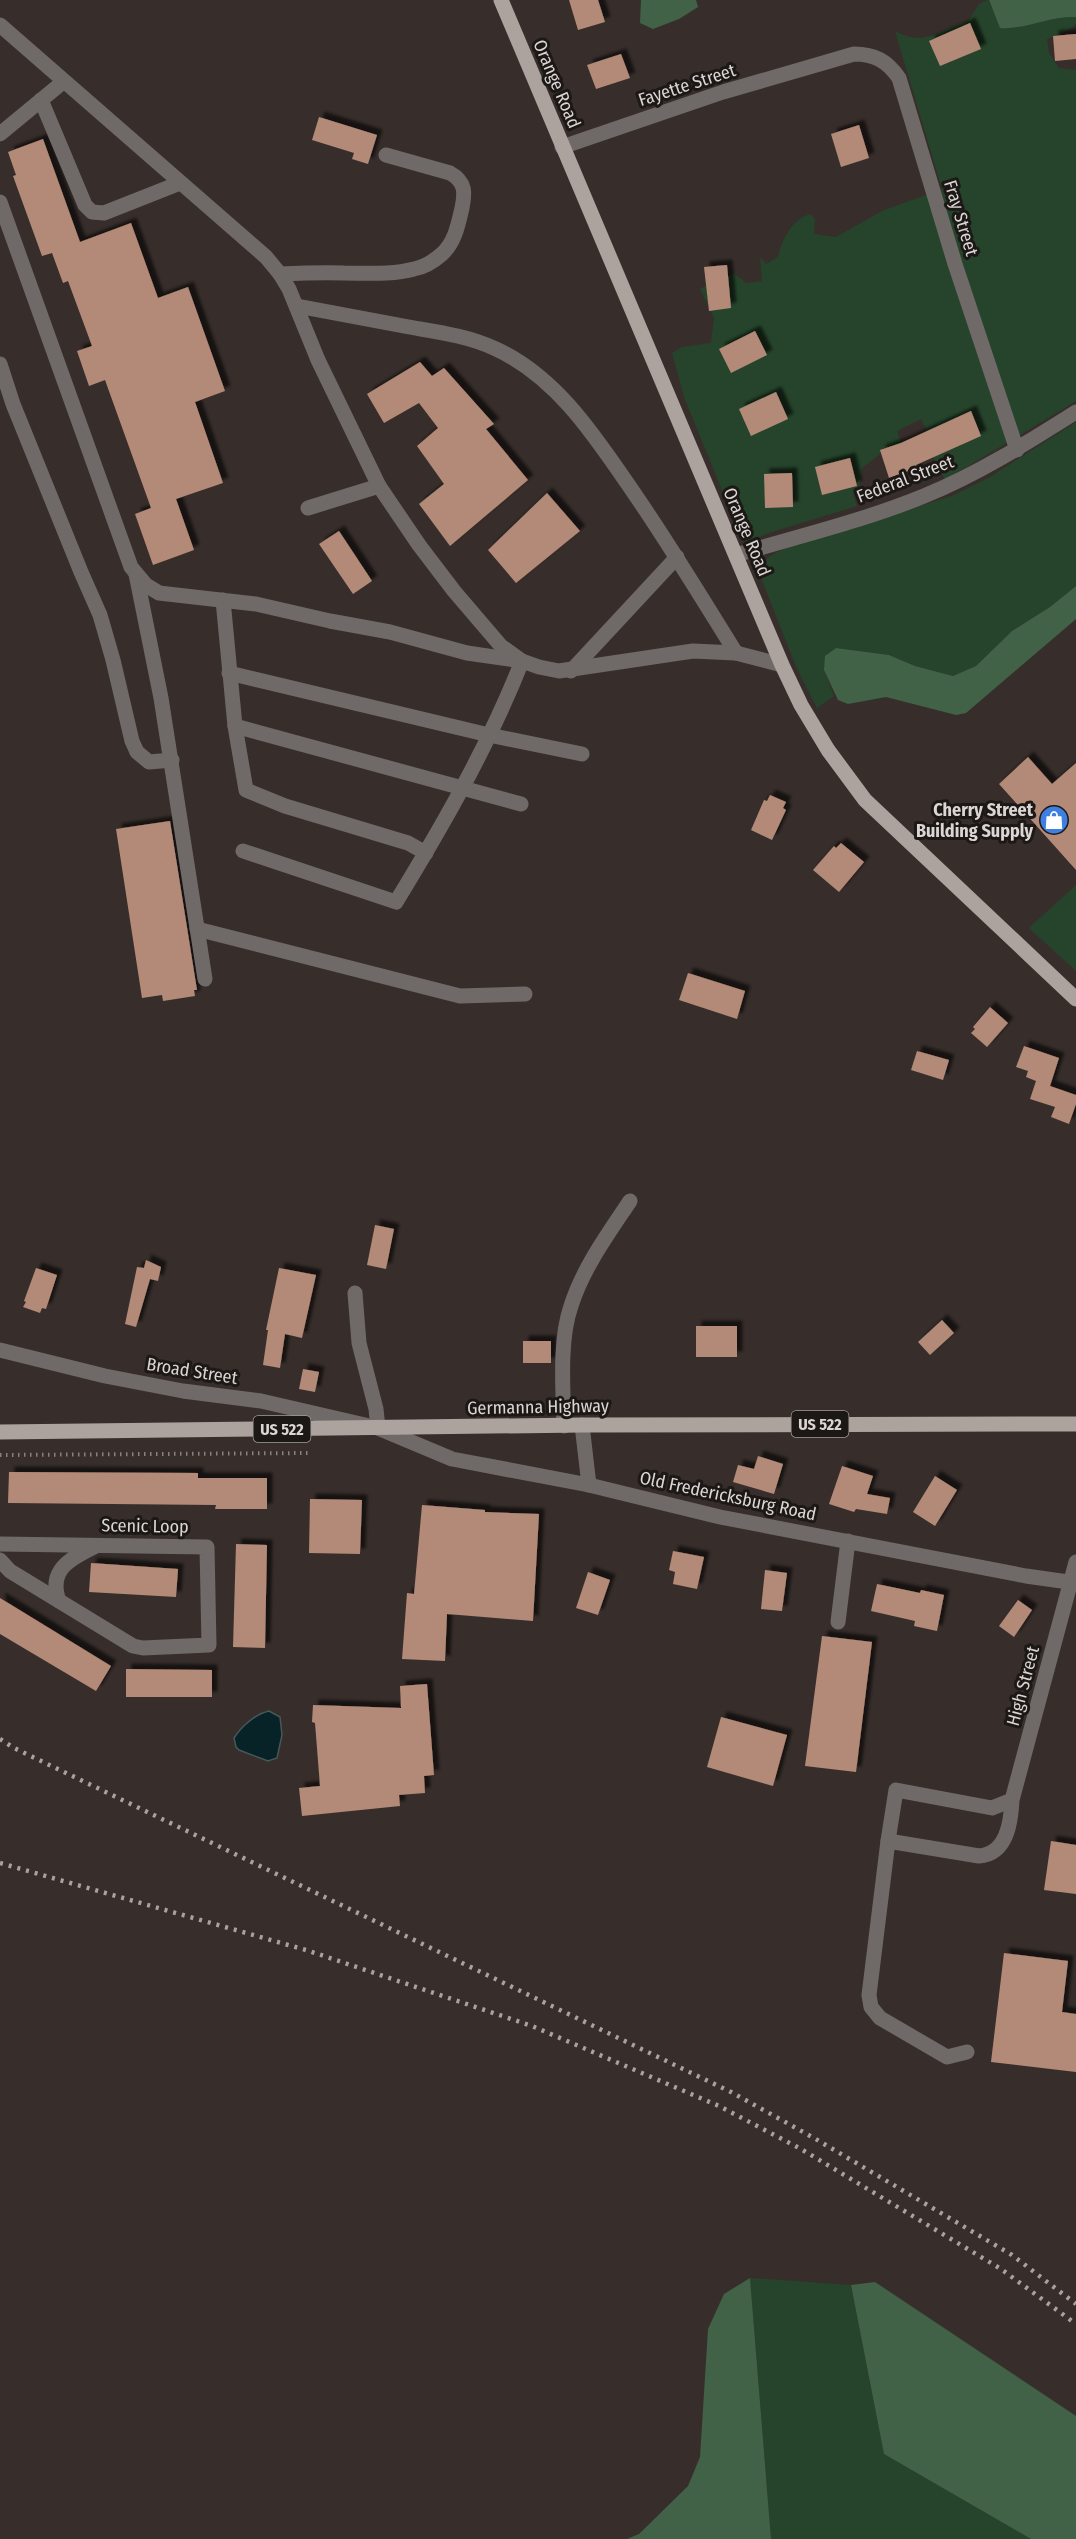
<svg xmlns="http://www.w3.org/2000/svg" width="1076" height="2539" viewBox="0 0 1076 2539" font-family="'Fira Sans Condensed',sans-serif">
<defs>
<filter id="shadow"><feDropShadow dx="5.5" dy="-5.5" stdDeviation="1.5" flood-color="#0009"/></filter>
</defs>
<rect width="100%" height="100%" fill="#372e2b"/>
<g fill="#25442b">
<path d="M988,0L1001,28L1058,16L1076,17V24L1069,30L1047,39L1049,53L1059,68L1076,70V401L945,480L933,457L981,435L971,412L927,431L921,419L897,431L901,443L882,449L879,455L862,468L860,483L853,494L857,506L769,533L744,544L684,397L672,353L682,347L711,343L714,318L700,289L718,278L735,274L746,283L762,281L760,257L766,264L778,257C782,239 792,220 810,214L815,219L814,234L836,237L882,211L942,189L895,31C925,48 939,29 968,21L979,4Z"/>
<path d="M1076,422V586L1050,607L1012,631L976,666L953,676L915,666L889,655L836,648L824,670L834,696L817,708L797,669L761,578C759,560 769,556 784,549L954,495L990,477Z"/>
<path d="M1076,885V971L1029,928Z"/>
<path d="M750,2278L851,2285L884,2454L1031,2539H771Z"/>
</g>
<g fill="#416247">
<path d="M641,0H696L698,7L679,19L653,29L640,23Z"/>
<path d="M989,0H1076V17C1048,16 1025,30 1000,28Z"/>
<path d="M1076,586V619L966,713L956,715L886,697L848,704L838,700L824,670L825,656L836,648L889,655L915,666L953,676L976,666L1012,631L1050,607Z"/>
<path d="M750,2278L771,2539H627L639,2534L688,2486L700,2457L708,2329L724,2294Z"/>
<path d="M875,2282L1076,2416V2539H1031L884,2454L851,2285Z"/>
</g>
<path fill="#072328" stroke="#47585b" stroke-width="1.5" d="M269,1711L280,1717L282,1735L277,1758L268,1761L239,1750L236,1747L234,1738C241,1727 255,1714 269,1711Z"/>
<g fill="#b38a77" filter="url(#shadow)">
<path d="M569,0H598L605,22L578,30Z"/>
<path d="M970,23L981,49L940,66L929,41Z"/>
<path d="M1076,34V59L1055,61L1053,36Z"/>
<path d="M621,54L630,78L596,89L587,65Z"/>
<path d="M319,117L377,135L368,164L352,159L354,153L312,140Z"/>
<path d="M859,125L869,158L841,167L831,134Z"/>
<path d="M43,139L80,242L131,223L158,298L188,287L225,391L195,402L223,483L176,499L194,550L153,565L135,514L151,508L105,380L89,386L77,351L92,346L68,281L63,283L52,253L42,256L13,176L16,175L8,152Z"/>
<path d="M727,265L731,308L709,311L704,267Z"/>
<path d="M755,331L767,355L731,373L719,349Z"/>
<path d="M420,362L432,376L444,368L494,424L486,429L528,480L450,546L419,504L444,484L417,446L438,428L419,403L384,423L367,394Z"/>
<path d="M776,392L788,419L751,436L739,409Z"/>
<path d="M971,411L981,436L916,465L917,468L889,478L880,450L901,443Z"/>
<path d="M850,458L857,486L822,495L815,467Z"/>
<path d="M792,473L793,507L765,508L764,474Z"/>
<path d="M547,493L580,531L516,583L488,550Z"/>
<path d="M339,531L372,581L353,594L319,544Z"/>
<path d="M1028,757L1052,784L1076,763V870L999,784Z"/>
<path d="M770,795L786,802L783,808L786,810L772,840L751,830L764,800L767,801Z"/>
<path d="M170,821L197,990H194L195,996L163,1001L162,995L142,998L116,829Z"/>
<path d="M841,843L864,862L839,892L813,870L834,846L836,848Z"/>
<path d="M688,973L745,991L737,1019L679,1000Z"/>
<path d="M990,1007L1008,1023L987,1047L971,1033L975,1029L973,1027Z"/>
<path d="M1024,1046L1059,1058L1050,1086L1076,1095V1104L1069,1124L1051,1117L1055,1107L1030,1099L1036,1081L1026,1077L1028,1071L1016,1067Z"/>
<path d="M917,1051L949,1060L943,1080L911,1070Z"/>
<path d="M375,1225L394,1229L386,1269L367,1265Z"/>
<path d="M146,1260L161,1267L158,1281L150,1279L136,1327L125,1324L137,1267L144,1268Z"/>
<path d="M36,1268L57,1275L46,1309L42,1308L40,1313L23,1307L26,1302L24,1301Z"/>
<path d="M279,1268L316,1275L302,1338L285,1334L280,1368L263,1365L268,1330H266Z"/>
<path d="M942,1320L954,1333L930,1355L918,1342Z"/>
<rect x="696" y="1326" width="41" height="31"/>
<rect x="523" y="1341" width="28" height="22"/>
<path d="M303,1369L319,1372L315,1392L299,1389Z"/>
<path d="M758,1456L783,1464L774,1494L733,1482L738,1465L754,1469Z"/>
<path d="M842,1466L873,1476L867,1494L890,1498L887,1514L856,1509L854,1512L829,1504Z"/>
<path d="M9,1472L198,1473V1478H267V1509H215L216,1505L8,1503Z"/>
<path d="M935,1476L957,1490L935,1526L913,1512Z"/>
<path d="M310,1499L362,1500L360,1554L309,1553Z"/>
<path d="M422,1505L485,1510V1512L539,1514L533,1621L447,1614L445,1661L402,1659L407,1593L414,1594Z"/>
<path d="M236,1544L267,1545L265,1648L233,1647Z"/>
<path d="M673,1551L704,1557L697,1589L673,1584L675,1572L669,1570Z"/>
<path d="M91,1563L178,1569L176,1597L89,1592Z"/>
<path d="M765,1570L787,1573L782,1611L761,1609Z"/>
<path d="M588,1572L610,1580L598,1615L576,1608Z"/>
<path d="M877,1584L920,1593L921,1590L944,1595L937,1631L914,1626L915,1621L871,1611Z"/>
<path d="M0,1598L111,1666L96,1691L0,1634Z"/>
<path d="M1018,1600L1032,1610L1014,1637L999,1626Z"/>
<path d="M822,1636L872,1642L856,1772L805,1766Z"/>
<path d="M126,1669L212,1670V1697H126Z"/>
<path d="M427,1684L434,1775L424,1776L425,1793L399,1795L400,1806L302,1816L299,1788L320,1786L315,1723L312,1722L313,1705L401,1708L400,1686Z"/>
<path d="M721,1717L787,1735L773,1786L707,1767Z"/>
<path d="M1051,1841L1076,1845V1894L1044,1890Z"/>
<path d="M1004,1953L1068,1961L1062,2012L1076,2014V2072L991,2062Z"/>
</g>
<g fill="none" stroke-linecap="round" stroke-linejoin="round">
<path stroke="#89817f" stroke-width="4" stroke-dasharray="1.5 4.5" stroke-linecap="butt" d="M0,1455L309,1453"/>
<g stroke="#6f6a68" stroke-width="15">
<path d="M0,25L266,257L280,274C301,273 323,272 344,273C367,273 392,275 414,269C424,267 434,261 442,254C455,242 458,225 462,208C465,193 466,182 450,173L386,155"/>
<path d="M41,100L85,205L92,212L104,213L180,183"/>
<path d="M0,134L63,82"/>
<path d="M562,147L723,92L854,54C875,54 887,61 899,78L955,264L1017,450"/>
<path d="M0,202L131,567L146,585L159,593L256,604L330,621L390,632L467,653L522,661L539,667L559,671L693,651L736,653L782,665"/>
<path d="M297,306C334,313 371,320 409,327C438,332 469,336 496,349C559,378 598,441 636,496C671,547 703,600 736,653"/>
<path d="M0,364L13,404L81,572L100,615L113,660L132,741L137,752L149,762L172,760"/>
<path d="M308,508L379,486"/>
<path d="M736,555C799,536 863,521 924,496C978,474 1027,443 1076,412"/>
<path d="M136,574L161,698L205,979"/>
<path d="M223,600L235,726L246,790L285,806L408,843L426,853"/>
<path d="M571,671L677,557"/>
<path d="M229,673L489,735L582,754"/>
<path d="M235,726L521,804"/>
<path d="M243,851L396,902C443,825 489,745 522,661L501,646L454,591L419,545L379,486L318,360L289,289L280,274"/>
<path d="M197,929L460,996L525,994"/>
<path d="M355,1293L359,1343L376,1409L378,1428"/>
<path d="M0,1350L105,1376L183,1391L261,1401L378,1428L452,1459L589,1485L720,1517L1026,1576L1076,1583"/>
<path d="M582,1425L589,1485"/>
<path d="M564,1426C563,1389 559,1340 571,1306C583,1268 608,1234 630,1201"/>
<path d="M0,1544L207,1547L209,1645L143,1648L133,1646L10,1571L0,1560"/>
<path d="M59,1601C47,1569 72,1558 96,1546"/>
<path d="M838,1622L848,1541"/>
<path d="M1012,1800L992,1808L896,1790L888,1841L979,1856C1007,1854 1011,1822 1012,1800L1076,1562"/>
<path d="M888,1841L869,1995L871,2007L880,2018L947,2057L967,2052"/>
</g>
<g stroke="#aca39f" stroke-width="15">
<path d="M501,0L782,665L801,705L828,750L865,800L1076,999"/>
<path d="M0,1432L582,1425L1076,1424"/>
</g>
<g stroke="#a9a2a0" stroke-width="4.5" stroke-dasharray="3 6" stroke-linecap="butt">
<path d="M0,1739L14,1748L731,2092L814,2138L1012,2255L1076,2304"/>
<path d="M0,1863L306,1950L532,2026L719,2106L801,2149L1001,2269L1076,2324"/>
</g>
</g>
<defs>
<g id="shop-disc" transform="scale(1.5)"><circle r="9.5" fill="#3f7fe0" stroke="#1c1816"/><path d="M-5-2.5h2.3a2.7 3.5 0 0 1 5.4 0H5L5.5 6h-11ZM-1.5-2.5h3a1.5 2.3 0 0 0-3 0Z" fill="#fff"/></g>
</defs>
<g fill-rule="evenodd">
<use href="#shop-disc" x="1054" y="820"/>
</g>
<g text-anchor="middle" dominant-baseline="central" stroke-width="6" stroke-linejoin="round" paint-order="stroke">
<g fill="#1c1816" stroke="#a29c9a" stroke-width="1.5">
<rect x="791.5" y="1411" width="57" height="26" rx="4.5"/>
<rect x="253.5" y="1416" width="57" height="26" rx="4.5"/>
</g>
<g font-size="16" font-weight="bold" fill="#dbd5d3">
<text x="820" y="1424">US 522</text>
<text x="282" y="1429">US 522</text>
</g>
<g font-size="18" fill="#dbd5d3" stroke="#1c1816">
<text transform="translate(557 84) rotate(67)">Orange Road</text>
<text transform="translate(687 85) rotate(-18)">Fayette Street</text>
<text transform="translate(961 218) rotate(73)">Fray Street</text>
<text transform="translate(905 479) rotate(-21)">Federal Street</text>
<text transform="translate(747 532) rotate(67)">Orange Road</text>
<text transform="translate(192 1371) rotate(9)">Broad Street</text>
<text transform="translate(538 1407) rotate(-1)">Germanna Highway</text>
<text transform="translate(728 1496) rotate(12)">Old Fredericksburg Road</text>
<text transform="translate(145 1526) rotate(1)">Scenic Loop</text>
<text transform="translate(1023 1686) rotate(-75)">High Street</text>
</g>
<g font-size="18" font-weight="bold" fill="#dbd5d3" stroke="#1c1816" text-anchor="end">
<text x="1033" y="810">Cherry Street<tspan x="1033" dy="21">Building Supply</tspan></text>
</g>
</g>
</svg>
